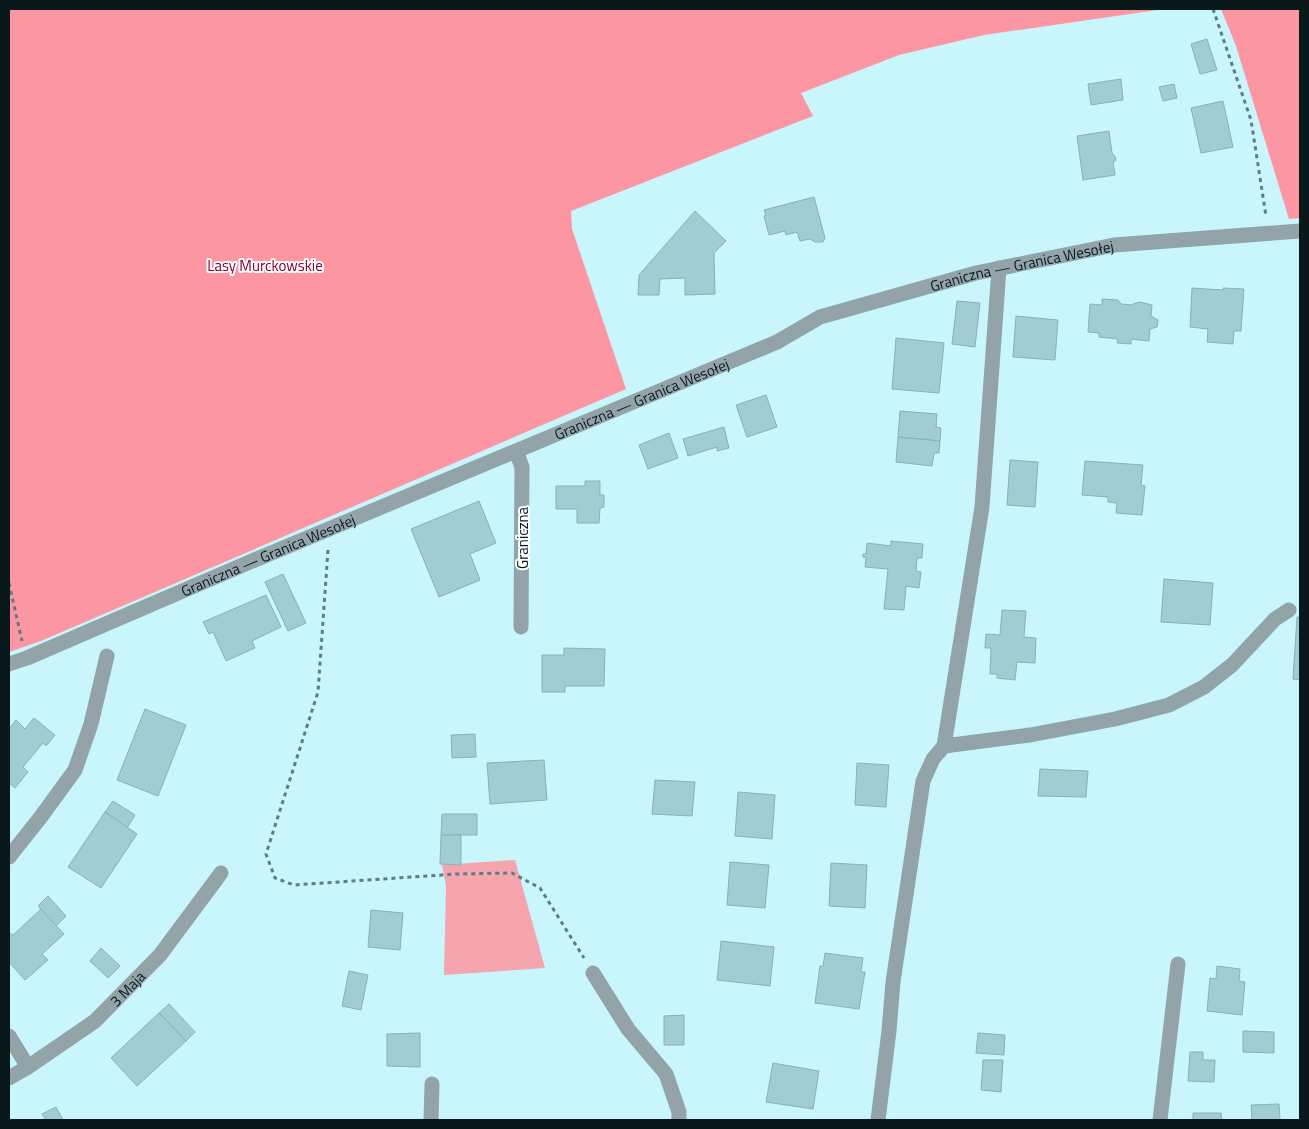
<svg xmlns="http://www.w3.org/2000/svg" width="1309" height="1129" viewBox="0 0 1309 1129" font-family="'Titillium Web',sans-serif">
<rect width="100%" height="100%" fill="#c9f5fc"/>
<path fill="#f4a5ae" d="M515,860L545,968L444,975L446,886L442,865Z"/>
<g fill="#fc96a3">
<path d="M9,9H1164L984,35L899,55L801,93L813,116L571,211L572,229L626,389L41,641L9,652Z"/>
<path d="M1221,9H1300V218L1289,219L1236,46Z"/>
</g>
<g fill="#a1ccd3" stroke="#87b1b8">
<path d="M1207,39L1217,70L1200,74L1191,44Z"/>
<path d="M1121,79L1123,100L1091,105L1088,84Z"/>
<path d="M1174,84L1177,98L1163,101L1159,87Z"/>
<path d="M1223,101L1233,147L1201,153L1191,108Z"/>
<path d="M1109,131L1112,153L1115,156L1116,160L1113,163L1115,175L1083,180L1077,136Z"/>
<path d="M814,197L825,238L823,242H815L810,239L800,241L797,232L786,235L785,231L769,235L764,216L766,215L764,210Z"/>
<path d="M695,211L726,241L714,253L715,294L685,295V278L660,279L659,295H638L639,275Z"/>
<path d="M1192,288L1223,290V288L1244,289L1241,331H1234L1233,344L1207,342L1208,329L1190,327Z"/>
<path d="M1102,299L1118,300L1121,304L1133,305V304L1140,302L1152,305L1151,316L1158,320L1157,327L1150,329L1149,341L1131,339V344L1117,343L1118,339L1099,337V333L1088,332L1090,304L1102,305Z"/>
<path d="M957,301L980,303L975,347L952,344Z"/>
<path d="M1016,316L1058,320L1055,360L1013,357Z"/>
<path d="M896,338L944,343L939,393L892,389Z"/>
<path d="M766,395L777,427L747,437L736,405Z"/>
<path d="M900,411L937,414L936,427L941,428L940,441L898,437Z"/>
<path d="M724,427L729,448L717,451V447L688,456L683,439Z"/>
<path d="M669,433L678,458L648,469L639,445Z"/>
<path d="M898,437L940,441L939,453H934L932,466L896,462Z"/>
<path d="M1010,460L1038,462L1035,507L1007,505Z"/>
<path d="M1085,461L1143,465L1141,485L1145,486L1142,515L1116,513L1117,503L1108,502V497L1082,495Z"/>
<path d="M585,481H600V495H604V507L600,508L599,523H577V509H556V486H585Z"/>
<path d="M479,501L496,543L470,554L480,580L439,597L411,529Z"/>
<path d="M891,541L923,544L922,558H917L916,571L921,572L919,588L906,586L904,610L884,609L888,569L865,567L866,557H863V554H866L867,543L891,546Z"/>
<path d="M283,574L306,623L288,631L265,582Z"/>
<path d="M1164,579L1213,583L1210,625L1161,622Z"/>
<path d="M266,595L281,627L252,641L255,648L226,661L213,632L209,634L203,622Z"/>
<path d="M1002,610L1026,611L1024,637L1036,638L1035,663L1017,662L1015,680L997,678V674H990L991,648H985L986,634L1000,635Z"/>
<path d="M1297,617H1300V680L1293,679Z"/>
<path d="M564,648L605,649L604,686H565V692H542V655H564Z"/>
<path d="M145,709L186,725L158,796L117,780Z"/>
<path d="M34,718L55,735L46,746L43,743L23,767L28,772L15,788L9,783V729L16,720L25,729Z"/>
<path d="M475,734L476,757L452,758L451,735Z"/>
<path d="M544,760L547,800L490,804L487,763Z"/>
<path d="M857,763L889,765L886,807L855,805Z"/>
<path d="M1040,769L1088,771L1086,797L1038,796Z"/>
<path d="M655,780L695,782L692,816L652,814Z"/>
<path d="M738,792L775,795L772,839L735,836Z"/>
<path d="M113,801L135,815L127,828L105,812Z"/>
<path d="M105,812L137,834L101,888L68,867Z"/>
<path d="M442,814H477V835H441Z"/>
<path d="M441,835H461V865L440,864Z"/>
<path d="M730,862L769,865L765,908L727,905Z"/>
<path d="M831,863L867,865L865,908L829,906Z"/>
<path d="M48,896L66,916L56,926L38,906Z"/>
<path d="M41,909L64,934L42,954L48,960L25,980L9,962V934L10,933L13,935Z"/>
<path d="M371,910L403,913L400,950L368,947Z"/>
<path d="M721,941L774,947L770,986L717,980Z"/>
<path d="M101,948L120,966L108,978L90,961Z"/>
<path d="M825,953L863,958L861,972H865L859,1009L815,1003L820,966H823Z"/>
<path d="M1217,966L1240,969L1239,981L1245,982L1242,1015L1207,1011L1210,978L1216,979Z"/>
<path d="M349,971L368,975L361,1010L342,1006Z"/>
<path d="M169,1004L195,1032L186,1041L159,1013Z"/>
<path d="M159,1013L186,1041L137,1086L111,1058Z"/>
<path d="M684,1015V1045H664V1016Z"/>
<path d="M1243,1031L1274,1032V1053L1243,1052Z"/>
<path d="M420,1033V1067L387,1066V1034Z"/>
<path d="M978,1033L1005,1035L1004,1055L976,1053Z"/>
<path d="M1190,1052H1203V1060H1215L1214,1082L1188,1081Z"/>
<path d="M983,1060H1003L1001,1092L981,1090Z"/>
<path d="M773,1063L819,1071L813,1109L766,1102Z"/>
<path d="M1279,1104L1280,1120H1252L1251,1105Z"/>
<path d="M56,1107L63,1120H46L42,1114Z"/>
<path d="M1193,1113H1221L1222,1120H1193Z"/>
</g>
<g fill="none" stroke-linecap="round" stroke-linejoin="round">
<g stroke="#5f7c81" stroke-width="3" stroke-dasharray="4 4" stroke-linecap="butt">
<path d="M1213,9L1251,120L1266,216"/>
<path d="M328,550L318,692L266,854L275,878L294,885L456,874L512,873L540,888L584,958"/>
<path d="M9,583L22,641"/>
</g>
<g stroke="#92a4a7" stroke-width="15">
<path d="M516,451L522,467L521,627"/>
<path id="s1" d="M9,664L27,658L257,559L777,342L820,317L976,273L1114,245L1300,231"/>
<path d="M944,746L982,507L999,268"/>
<path d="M9,857L40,818L75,770L91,724L107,656"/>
<path d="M593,973L628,1029L666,1074L679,1112V1120"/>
<path d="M9,1036L28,1067"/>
<path id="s2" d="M9,1078L28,1067L95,1021L160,955L221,873"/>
<path d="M431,1120L432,1084"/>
<path d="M878,1120L889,1031L893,982L923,781L933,759L944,746L1030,735L1115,719L1169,705L1204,687L1232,665L1275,619L1289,610"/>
<path d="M1160,1120L1178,964"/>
</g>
</g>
<g text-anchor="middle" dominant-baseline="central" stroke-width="4" stroke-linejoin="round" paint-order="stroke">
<g font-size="15" fill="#80012c" stroke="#fff">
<text x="265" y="265">Lasy Murckowskie</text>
</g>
<g font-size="15" fill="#08181b" stroke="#fff">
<text stroke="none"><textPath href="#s1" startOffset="1091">Graniczna — Granica Wesołej</textPath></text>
<text stroke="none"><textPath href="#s1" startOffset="686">Graniczna — Granica Wesołej</textPath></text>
<text transform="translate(522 538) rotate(-90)">Graniczna</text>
<text stroke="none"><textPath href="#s1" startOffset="281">Graniczna — Granica Wesołej</textPath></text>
<text stroke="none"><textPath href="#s2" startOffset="149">3 Maja</textPath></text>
</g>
</g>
<rect width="1309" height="1129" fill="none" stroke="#08181b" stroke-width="20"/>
</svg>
